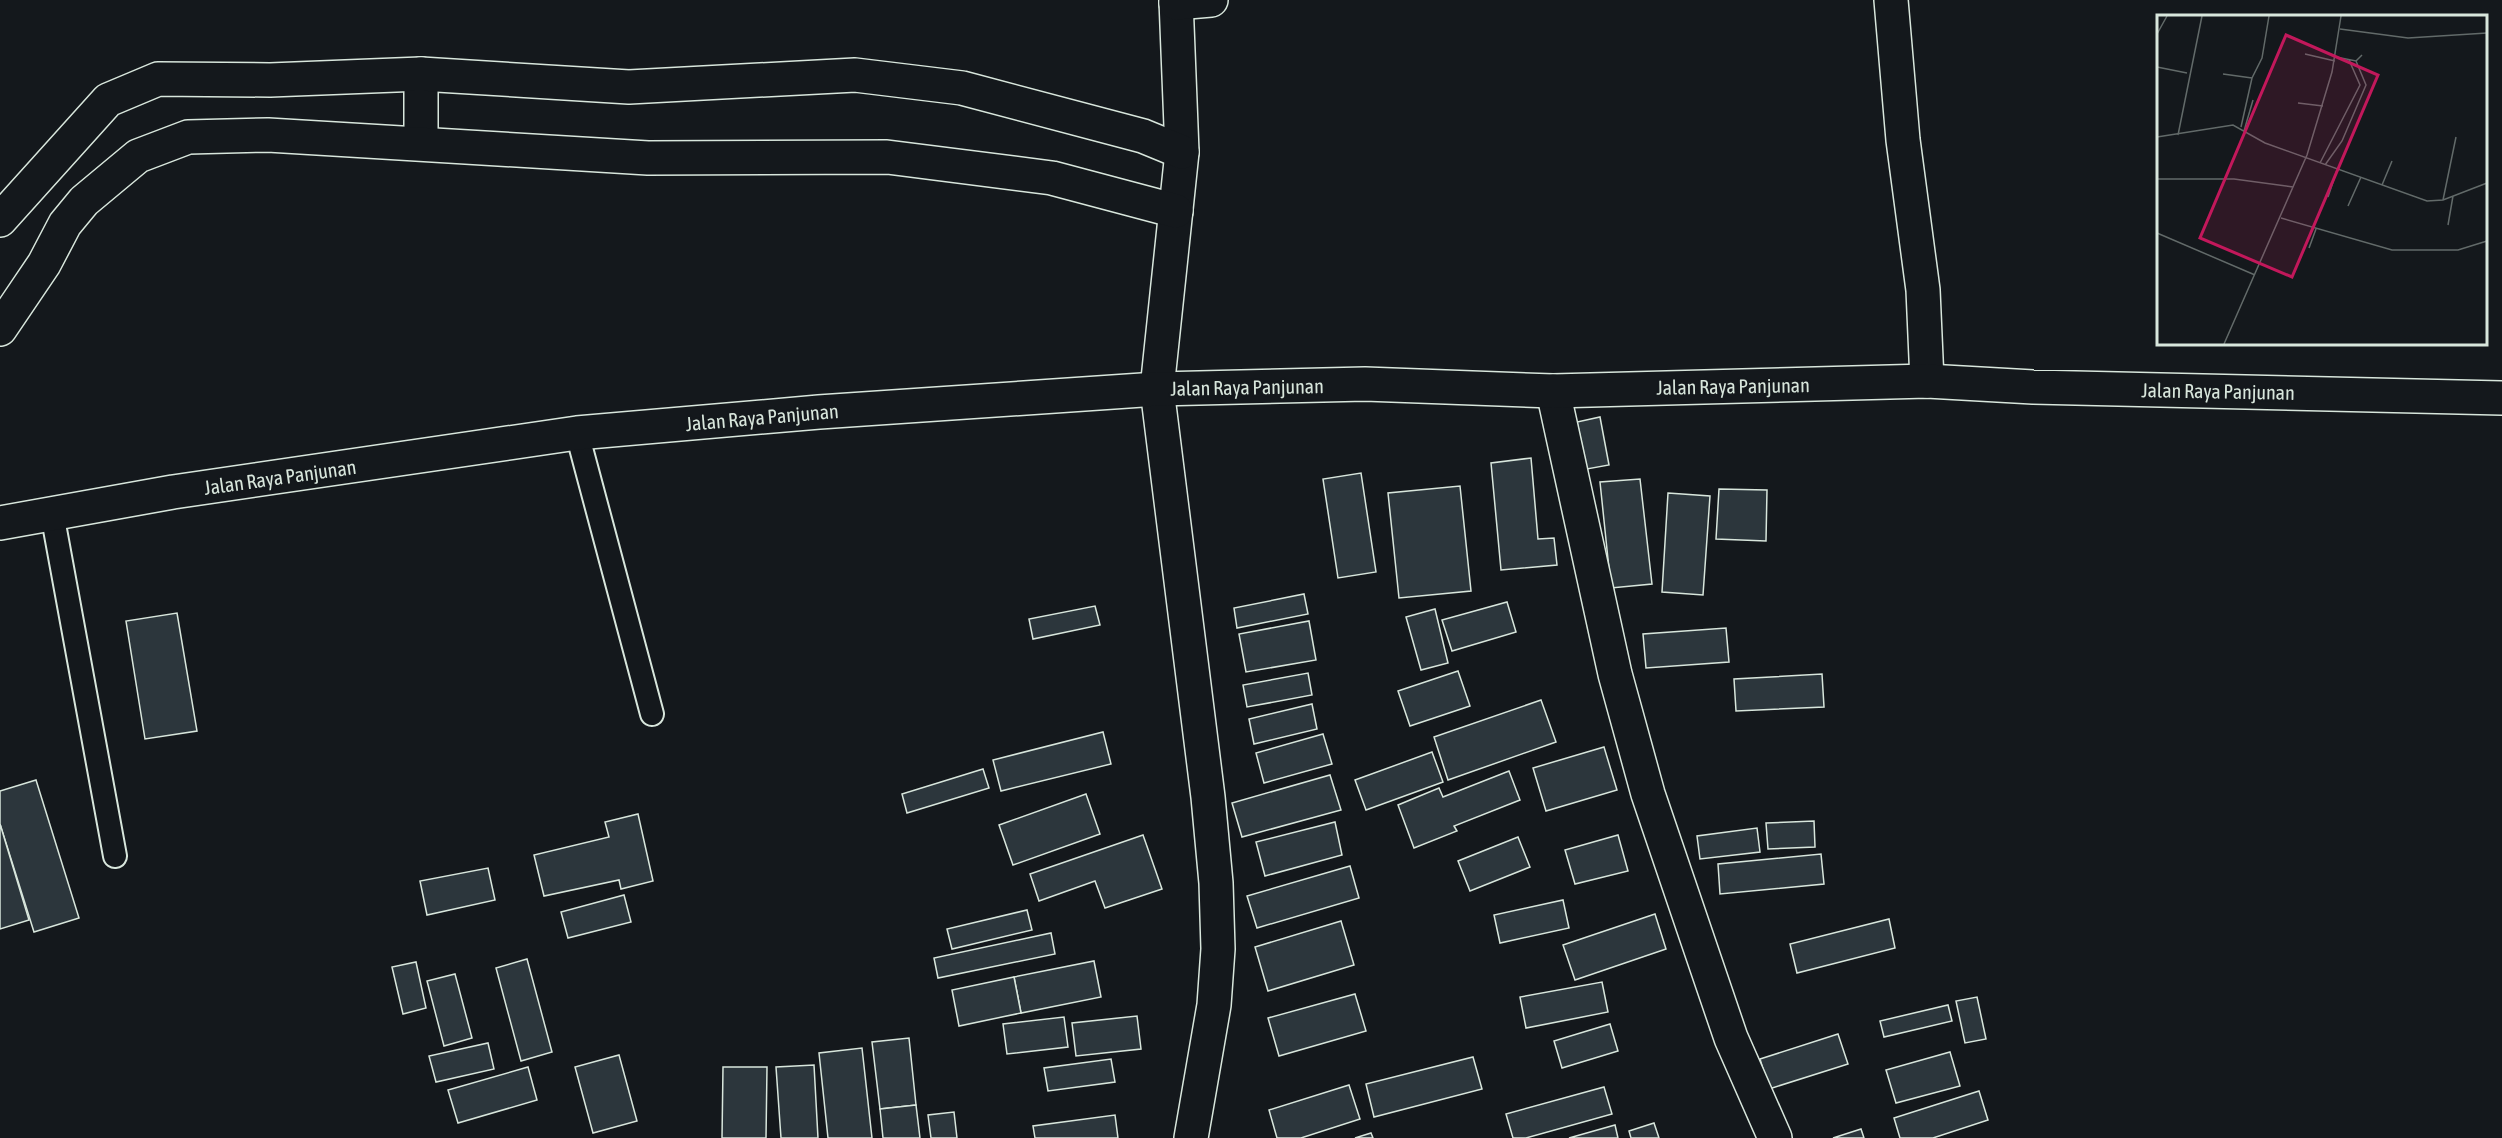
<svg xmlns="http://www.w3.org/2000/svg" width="2502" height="1138" viewBox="0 0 2502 1138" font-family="'Asap Condensed',sans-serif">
<rect width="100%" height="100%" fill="#14181c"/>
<g fill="#2c363c" stroke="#d8e6dc" stroke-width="1.5">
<path d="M1600,417L1609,465L1587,469L1577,422Z"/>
<path d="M1531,458L1538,539L1554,538L1557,565L1501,570L1491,463Z"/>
<path d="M1361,473L1376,572L1338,578L1323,479Z"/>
<path d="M1640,479L1652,584L1611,588L1600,482Z"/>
<path d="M1460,486L1471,591L1399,598L1388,493Z"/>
<path d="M1719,489L1767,490L1766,541L1716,539Z"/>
<path d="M1668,493L1710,496L1703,595L1662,592Z"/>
<path d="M1304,594L1308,614L1237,628L1234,608Z"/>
<path d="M1507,602L1516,632L1452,651L1442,620Z"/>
<path d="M1095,606L1100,625L1033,639L1029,619Z"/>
<path d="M1435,609L1448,663L1421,670L1406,617Z"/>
<path d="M177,613L197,731L145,739L126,621Z"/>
<path d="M1309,621L1316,660L1246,672L1239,634Z"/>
<path d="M1726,628L1729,662L1646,668L1643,634Z"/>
<path d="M1458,671L1470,706L1410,726L1398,691Z"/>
<path d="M1308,673L1312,695L1247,707L1243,685Z"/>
<path d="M1822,674L1824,707L1736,711L1734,679Z"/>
<path d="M1541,700L1556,742L1448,780L1434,737Z"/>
<path d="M1312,704L1317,729L1254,744L1249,719Z"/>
<path d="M1103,732L1111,764L1001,791L993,760Z"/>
<path d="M1323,734L1332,764L1264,783L1256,753Z"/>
<path d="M1604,747L1617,790L1546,811L1533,768Z"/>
<path d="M1432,752L1443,782L1366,810L1355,780Z"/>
<path d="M983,769L989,788L907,813L902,794Z"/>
<path d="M1509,771L1520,800L1454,826L1457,831L1414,848L1398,805L1439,788L1443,797Z"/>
<path d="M1330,775L1341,810L1242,837L1232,803Z"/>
<path d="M36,780L79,918L34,932L0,824V791Z"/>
<path d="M1086,794L1100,834L1013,865L999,825Z"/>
<path d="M638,814L653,881L621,889L619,880L544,896L534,855L609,837L605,822Z"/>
<path d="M1814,821L1815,847L1768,849L1766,823Z"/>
<path d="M1335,822L1342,855L1265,876L1256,842Z"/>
<path d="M0,824L29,920L0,929Z"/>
<path d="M1757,828L1760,852L1700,859L1697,836Z"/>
<path d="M1143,835L1162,889L1105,908L1095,881L1039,901L1030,874Z"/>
<path d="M1618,835L1628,871L1575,884L1565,850Z"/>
<path d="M1518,837L1530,867L1470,891L1458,861Z"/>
<path d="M1821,854L1824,884L1720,894L1718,864Z"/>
<path d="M1350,866L1359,898L1257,928L1247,896Z"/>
<path d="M488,868L495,900L427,915L420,881Z"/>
<path d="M624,895L631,922L568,938L561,912Z"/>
<path d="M1563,900L1569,928L1500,943L1494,915Z"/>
<path d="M1027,910L1032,930L952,949L947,929Z"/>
<path d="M1655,914L1666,949L1575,980L1563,945Z"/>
<path d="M1889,919L1895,948L1797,973L1790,944Z"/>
<path d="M1341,921L1354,965L1268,991L1255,947Z"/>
<path d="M1051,933L1055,954L938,978L934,958Z"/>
<path d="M527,959L552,1052L521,1061L496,968Z"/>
<path d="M1094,961L1101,997L1021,1013L1014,977Z"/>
<path d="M416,962L426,1008L403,1014L392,967Z"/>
<path d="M455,974L472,1038L444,1046L427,981Z"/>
<path d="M1014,977L1021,1013L959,1026L952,990Z"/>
<path d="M1602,982L1608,1012L1526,1028L1520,997Z"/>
<path d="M1355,994L1366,1031L1279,1056L1268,1018Z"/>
<path d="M1977,997L1986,1039L1965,1043L1956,1001Z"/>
<path d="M1948,1005L1952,1021L1884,1037L1880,1021Z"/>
<path d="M1137,1016L1141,1049L1076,1056L1072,1023Z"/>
<path d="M1064,1017L1068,1047L1007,1054L1003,1024Z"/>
<path d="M1610,1024L1618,1051L1562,1068L1554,1041Z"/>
<path d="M1838,1034L1848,1064L1769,1089L1760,1059Z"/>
<path d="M909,1038L916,1105L880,1109L872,1042Z"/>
<path d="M488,1043L494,1069L436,1082L429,1056Z"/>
<path d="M862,1048L872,1138H828L819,1053Z"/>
<path d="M1950,1052L1960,1086L1896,1103L1886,1070Z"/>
<path d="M619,1055L637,1121L593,1133L575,1067Z"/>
<path d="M1473,1057L1482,1089L1374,1117L1366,1084Z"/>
<path d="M1111,1059L1115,1082L1048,1091L1044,1068Z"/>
<path d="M814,1065L818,1138H781L776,1067Z"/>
<path d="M528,1067L537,1100L458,1123L448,1090Z"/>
<path d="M723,1067H767L766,1138H722Z"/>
<path d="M1349,1085L1360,1119L1301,1138H1277L1269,1110Z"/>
<path d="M1604,1087L1612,1114L1526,1138H1513L1506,1114Z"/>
<path d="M1979,1091L1988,1120L1933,1138H1900L1894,1118Z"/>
<path d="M916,1105L920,1138H883L880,1109Z"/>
<path d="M954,1112L957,1138H931L928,1115Z"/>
<path d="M1115,1115L1118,1138H1035L1033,1126Z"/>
<path d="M1654,1123L1659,1138H1631L1629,1131Z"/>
<path d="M1615,1125L1618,1138H1569Z"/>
<path d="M1861,1129L1864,1138H1833Z"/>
<path d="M1371,1133L1373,1138H1355Z"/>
</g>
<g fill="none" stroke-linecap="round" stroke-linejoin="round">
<g stroke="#d8e6dc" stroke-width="26">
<g id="lane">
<path d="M577,433L652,714"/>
<path d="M52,513L115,856"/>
</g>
</g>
<g stroke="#d8e6dc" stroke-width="36">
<g id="street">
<path d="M1176,0L1182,152L1157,389L1208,797L1216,883L1218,949L1214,1005L1191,1138"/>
<path d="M1891,0L1903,140L1923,290L1927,381"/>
<path d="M1176,3L1211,0"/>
<path d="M421,74V143"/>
<path d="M0,220L108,100L158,79L270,80L421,74L629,87L855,75L962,88L1143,136L1182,152"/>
<path d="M0,329L44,264L65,224L84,201L138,156L188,137L268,135L648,158L887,157L1052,178L1176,211"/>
<path d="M1553,391L1615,674L1648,794L1731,1038L1775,1138"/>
</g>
</g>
<g stroke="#d8e6dc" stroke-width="36">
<path id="secondary" d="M0,523L173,492L577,433L819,412L1157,389L1365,384L1553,391L1927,381L2033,387L2502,398"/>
</g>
<use href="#lane" stroke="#14181c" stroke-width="22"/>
<use href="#street" stroke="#14181c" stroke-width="33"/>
<use href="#secondary" stroke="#14181c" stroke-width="33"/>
</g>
<g text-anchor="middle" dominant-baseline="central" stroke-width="4.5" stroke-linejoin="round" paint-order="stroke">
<g font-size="20" fill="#d8e6dc" stroke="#14181c">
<text transform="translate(1733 386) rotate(-1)">Jalan Raya Panjunan</text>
<text transform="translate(1247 387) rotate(-1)">Jalan Raya Panjunan</text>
<text transform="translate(2218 391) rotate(1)">Jalan Raya Panjunan</text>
<text transform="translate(762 417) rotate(-5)">Jalan Raya Panjunan</text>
<text transform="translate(280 477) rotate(-8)">Jalan Raya Panjunan</text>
</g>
</g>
<g transform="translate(2157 15)">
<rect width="330" height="330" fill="#14181c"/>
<path fill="none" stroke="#626a69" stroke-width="1.5" d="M183,14L251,23L330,18M0,19L10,1M148,39L178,46M179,42L199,46L205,40M0,52L30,58M66,59L95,63M141,88L166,91M84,112L95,63L105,43L112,1M87,116L96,85M21,120L45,1M0,122L76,110L108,128L270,186L286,185L330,168M163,148L203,70L192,45M168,150L185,126L209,70L199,46M0,164H77L136,172M225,170L235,146M171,182L180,155M286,185L299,122M191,191L204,162M124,203L235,235H301L330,226M291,210L296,181M0,218L98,260M152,233L159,214M67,329L150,140L175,57L184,1"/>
<path fill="#c2185b" fill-opacity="0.15" stroke="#c2185b" stroke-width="3" d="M129,20L221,60L135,262L43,223Z"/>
<rect width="330" height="330" fill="none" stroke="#d8e6dc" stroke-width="3"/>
</g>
</svg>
